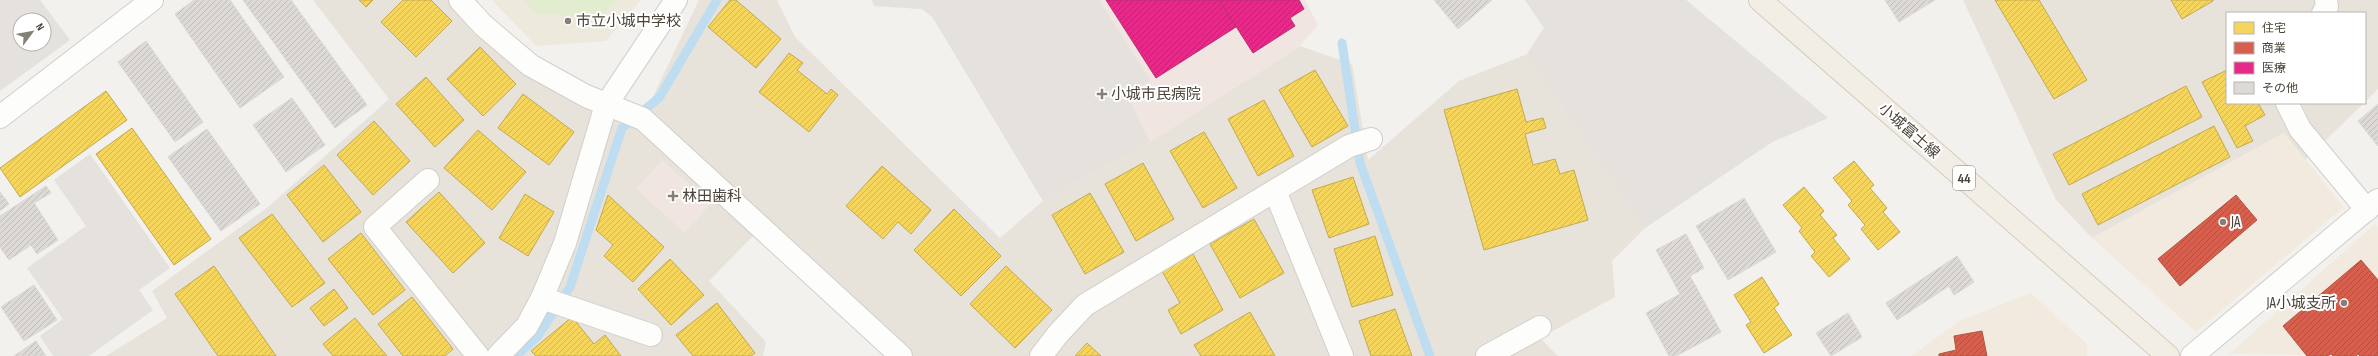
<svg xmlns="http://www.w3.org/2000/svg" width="2378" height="356" viewBox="0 0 2378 356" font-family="'Sofia Sans Condensed','Noto Sans JP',sans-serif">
<defs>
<pattern id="homes-hatch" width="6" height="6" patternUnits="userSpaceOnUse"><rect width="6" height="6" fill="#f6d55c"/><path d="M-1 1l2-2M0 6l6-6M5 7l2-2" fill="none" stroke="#d4b851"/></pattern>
<pattern id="shops-hatch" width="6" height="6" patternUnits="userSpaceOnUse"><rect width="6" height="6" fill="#d6604d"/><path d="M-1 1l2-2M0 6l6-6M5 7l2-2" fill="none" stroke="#b05141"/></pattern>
<pattern id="health-hatch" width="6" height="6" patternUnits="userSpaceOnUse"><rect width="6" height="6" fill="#e7298a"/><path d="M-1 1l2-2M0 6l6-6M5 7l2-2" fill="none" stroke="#bd2572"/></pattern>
<pattern id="building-hatch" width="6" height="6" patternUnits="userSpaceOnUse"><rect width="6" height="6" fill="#dddad5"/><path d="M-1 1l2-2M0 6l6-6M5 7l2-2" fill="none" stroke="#bfbcb8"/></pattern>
</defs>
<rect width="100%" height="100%" fill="#f3f1ed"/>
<g fill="#e7e3db">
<path d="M313,0H453L638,128L699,0H777L795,37L1000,238L1043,201L1150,142L1300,46L1352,64L1368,160L1459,81L1527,54L1544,28L1525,0H1686L1828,118L1772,142L1645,228L1612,261L1615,297L1540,338L1558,356H885L754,235L709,281L766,342L763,356H106L167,318L152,291L268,207L389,99Z"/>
<path d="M1963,0H2378V89L2365,102V13H2227V103H2364L2305,160L2284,133L2092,238L2056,200Z"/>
</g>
<g fill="#f2eade">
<path d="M2284,133L2344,207L2196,332L2092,238Z"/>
<path d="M2375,224L2378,227V356L2229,354Z"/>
<path d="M2031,293L2087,344V356H1911L1961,320Z"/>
</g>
<path fill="#ede9dd" d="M492,0H641L606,41L536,46Z"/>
<g fill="#f1e5e2">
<path d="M872,0H1305L1318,25L1300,46L1150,142L1043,201L933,18L922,9L874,6Z"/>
<path d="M662,160L711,203L685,233L636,189Z"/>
</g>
<path fill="#e1edce" d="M524,0H617L598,18L535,13Z"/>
<g fill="#e5e2de" fill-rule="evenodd">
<path d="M0,0H40L70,40L0,91ZM20,20H44V44H20Z"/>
<path d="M872,0H1099L1150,80L1128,97L1150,142L1043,201L933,18L922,9L874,6Z"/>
<path d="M1525,0H1686L1828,118L1772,142L1645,228L1527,54L1544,28Z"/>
<path d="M90,154L170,268L139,290L153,310L89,356H53L40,336L63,319L27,268L86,226L54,180Z"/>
</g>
<g fill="url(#homes-hatch)" stroke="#c2a951">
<path d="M359,0H373L366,7Z"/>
<path d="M403,0H431L452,21L416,57L381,22Z"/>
<path d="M730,0H736L781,39L756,68L708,27Z"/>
<path d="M1995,0H2039L2087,80L2054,99Z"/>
<path d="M2171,0H2213V1L2182,19Z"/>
<path d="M480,47L516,84L483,116L447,79Z"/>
<path d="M789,53L803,63L797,70L827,94L831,89L838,95L809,132L759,92Z"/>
<path d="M1315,70L1348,126L1312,147L1279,90Z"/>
<path d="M2227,70V103H2258L2265,115L2245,126L2253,141L2237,148L2202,82Z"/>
<path d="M426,77L464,120L435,147L396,104Z"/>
<path d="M2186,86L2202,117L2069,185L2053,154Z"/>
<path d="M1517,89L1526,122L1543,118L1546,128L1525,134L1533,165L1555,159L1560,174L1574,170L1588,220L1484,250L1444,110Z"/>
<path d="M106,91L127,120L20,197L0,168Z"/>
<path d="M523,94L574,132L549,165L498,128Z"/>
<path d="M1264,100L1294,156L1258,176L1228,119Z"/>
<path d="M374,121L410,161L373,195L337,155Z"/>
<path d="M2214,126L2230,157L2098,225L2082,194Z"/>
<path d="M132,128L211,239L174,265L96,154Z"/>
<path d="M478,130L526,172L492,210L444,168Z"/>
<path d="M1204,132L1237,188L1203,208L1170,151Z"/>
<path d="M1854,161L1874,185L1870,188L1887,208L1883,212L1900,232L1878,250L1861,229L1865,225L1848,205L1852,201L1833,178Z"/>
<path d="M1143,163L1174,219L1136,241L1105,184Z"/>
<path d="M324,165L361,212L323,242L287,195Z"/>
<path d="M882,166L931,210L911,234L898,222L883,239L846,206Z"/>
<path d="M1353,177L1369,224L1329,238L1312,190Z"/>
<path d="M1804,187L1824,211L1820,215L1837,235L1833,238L1850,259L1829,277L1811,256L1815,252L1799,231L1802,228L1783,205Z"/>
<path d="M439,192L485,243L453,273L406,222Z"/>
<path d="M1090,193L1124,252L1085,274L1052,215Z"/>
<path d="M525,194L554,212L528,256L499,238Z"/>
<path d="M608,195L664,247L633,282L604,256L613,245L596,230Z"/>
<path d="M954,209L1001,256L961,296L914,250Z"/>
<path d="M272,214L325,283L292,307L239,238Z"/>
<path d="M1254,219L1284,273L1240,298L1210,244Z"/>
<path d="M361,233L405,290L373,315L328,259Z"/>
<path d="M1375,236L1393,295L1352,307L1334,249Z"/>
<path d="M1193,254L1223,310L1181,334L1168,310L1180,303L1162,271Z"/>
<path d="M670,259L704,295L671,325L638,289Z"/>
<path d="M214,266L276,356H218L175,294Z"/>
<path d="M1006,266L1052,310L1015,348L970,304Z"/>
<path d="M1762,277L1779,304L1774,308L1792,335L1764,353L1746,325L1751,322L1734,295Z"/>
<path d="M334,289L348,308L324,326L310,308Z"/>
<path d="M412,297L453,349L445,356H403L378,324Z"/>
<path d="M717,303L755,353L751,356H693L676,335Z"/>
<path d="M1395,309L1412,356H1371L1359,321Z"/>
<path d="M1250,312L1275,356H1201L1194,345Z"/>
<path d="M572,317L594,344L605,335L621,356H536L531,351Z"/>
<path d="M355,318L387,356H333L323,344Z"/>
<path d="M1087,343L1101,356H1075Z"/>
</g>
<g fill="url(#shops-hatch)" stroke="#ac5747">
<path d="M2236,195L2257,220L2180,286L2158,259Z"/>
<path d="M2361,260L2378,280V356H2360L2358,354L2356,356H2333L2331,354L2328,356H2307L2283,326Z"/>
<path d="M1982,331L1987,356H1939V354L1956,350L1954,336Z"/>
</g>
<g fill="url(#health-hatch)" stroke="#b83171">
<path d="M1106,0H1219L1236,27L1156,78Z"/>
<path d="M1219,0H1299L1304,9L1290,18L1295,26L1253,53Z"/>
</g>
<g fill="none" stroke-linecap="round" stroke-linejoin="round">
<g stroke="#beddf0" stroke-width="9">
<path d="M1342,43L1360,163L1430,356"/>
<path d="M516,356L537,337L570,287L622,128L659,98L717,0"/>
</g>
</g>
<g fill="url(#building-hatch)" stroke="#dbd8d3">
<path d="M194,0H230L284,77L240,108L175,14Z"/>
<path d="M243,0H291L367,105L335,128Z"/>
<path d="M1434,0H1492L1458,29Z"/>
<path d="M1885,0H1935L1899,22Z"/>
<path d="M146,41L203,122L175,142L118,62Z"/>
<path d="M292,98L325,145L286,172L253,125Z"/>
<path d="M2378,104V146L2358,121Z"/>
<path d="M207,129L260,204L221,231L168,157Z"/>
<path d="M46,186L51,193L34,203L58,240L37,254L31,245L9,260L0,247V216Z"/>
<path d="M0,192L9,204L0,211Z"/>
<path d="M1744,198L1776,252L1728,280L1696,226Z"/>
<path d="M1686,234L1704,268L1690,276L1721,332L1676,356H1669L1646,313L1680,294L1656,250Z"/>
<path d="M1957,256L1974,282L1954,295L1949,286L1897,320L1886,303Z"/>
<path d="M34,285L57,320L24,341L1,307Z"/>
<path d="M1848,313L1862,337L1831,356L1816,333Z"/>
<path d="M36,341L46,356H14Z"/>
</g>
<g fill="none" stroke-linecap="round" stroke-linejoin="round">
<g stroke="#d1cfcb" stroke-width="24">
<g id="street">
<path d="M460,0L483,25L530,65L586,96L643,119L901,356"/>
<path d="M2323,13L2327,7L2326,0"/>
<path d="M2287,103L2300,129L2367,210"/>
<path d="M0,117L152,0"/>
<path d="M428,180L375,227L478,356"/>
<path d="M1275,191L1342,356"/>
<path d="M542,298L651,335"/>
<path d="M498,356L527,326L542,298L565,243L606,105L676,0"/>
<path d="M1041,356L1058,334L1085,305L1349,146L1371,139"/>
<path d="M1487,356L1540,327"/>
<path d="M2192,356L2378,200"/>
</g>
</g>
<g stroke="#d5cdbb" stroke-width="24">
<path id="primary" d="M1760,0L2168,356"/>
</g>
<use href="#street" stroke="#fdfdfc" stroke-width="22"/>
<use href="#primary" stroke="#f2eee5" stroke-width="22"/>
</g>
<g fill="#858077" stroke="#fff" stroke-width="1.5">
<circle cx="568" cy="21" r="4"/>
<path d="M1100 88h4v4h4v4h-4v4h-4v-4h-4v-4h4z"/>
<path d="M671 190h4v4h4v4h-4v4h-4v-4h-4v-4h4z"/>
<circle cx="2223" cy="222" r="4"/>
<circle cx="2344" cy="303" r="4"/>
</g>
<g text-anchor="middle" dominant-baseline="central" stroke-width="4" stroke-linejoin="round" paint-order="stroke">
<rect fill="#fff" stroke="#807b74" stroke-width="1" x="1953" y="166" width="22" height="24" rx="3"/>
<g font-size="14" font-weight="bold" fill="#4a4338">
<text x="1964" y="178">44</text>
</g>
<g font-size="15" fill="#4a4338" stroke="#fff" text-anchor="start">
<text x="576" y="21">市立小城中学校</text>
<text x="1111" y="94">小城市民病院</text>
<text x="682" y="196">林田歯科</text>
<text x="2231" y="222">JA</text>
<text x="2336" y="303" text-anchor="end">JA小城支所</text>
</g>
<g font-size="15" fill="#4a4338" stroke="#fff">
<text transform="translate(1909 131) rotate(41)">小城富士線</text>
</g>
</g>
<rect x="2226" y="12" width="140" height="92" fill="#ffffff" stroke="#b7b4af"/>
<rect x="2234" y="22" width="20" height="12" fill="#f6d55c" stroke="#b7b4af"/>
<text x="2262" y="32" font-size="12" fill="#4a4338">住宅</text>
<rect x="2234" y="42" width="20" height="12" fill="#d6604d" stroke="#b7b4af"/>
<text x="2262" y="52" font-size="12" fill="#4a4338">商業</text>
<rect x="2234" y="62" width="20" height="12" fill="#e7298a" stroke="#b7b4af"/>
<text x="2262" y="72" font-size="12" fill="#4a4338">医療</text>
<rect x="2234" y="82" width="20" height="12" fill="#dddad5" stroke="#b7b4af"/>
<text x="2262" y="92" font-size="12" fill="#4a4338">その他</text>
<g transform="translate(32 32) rotate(58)"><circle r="19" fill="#ffffff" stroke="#b7b4af"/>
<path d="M0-3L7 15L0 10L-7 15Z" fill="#858077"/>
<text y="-6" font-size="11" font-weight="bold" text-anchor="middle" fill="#4a4338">N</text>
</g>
</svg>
